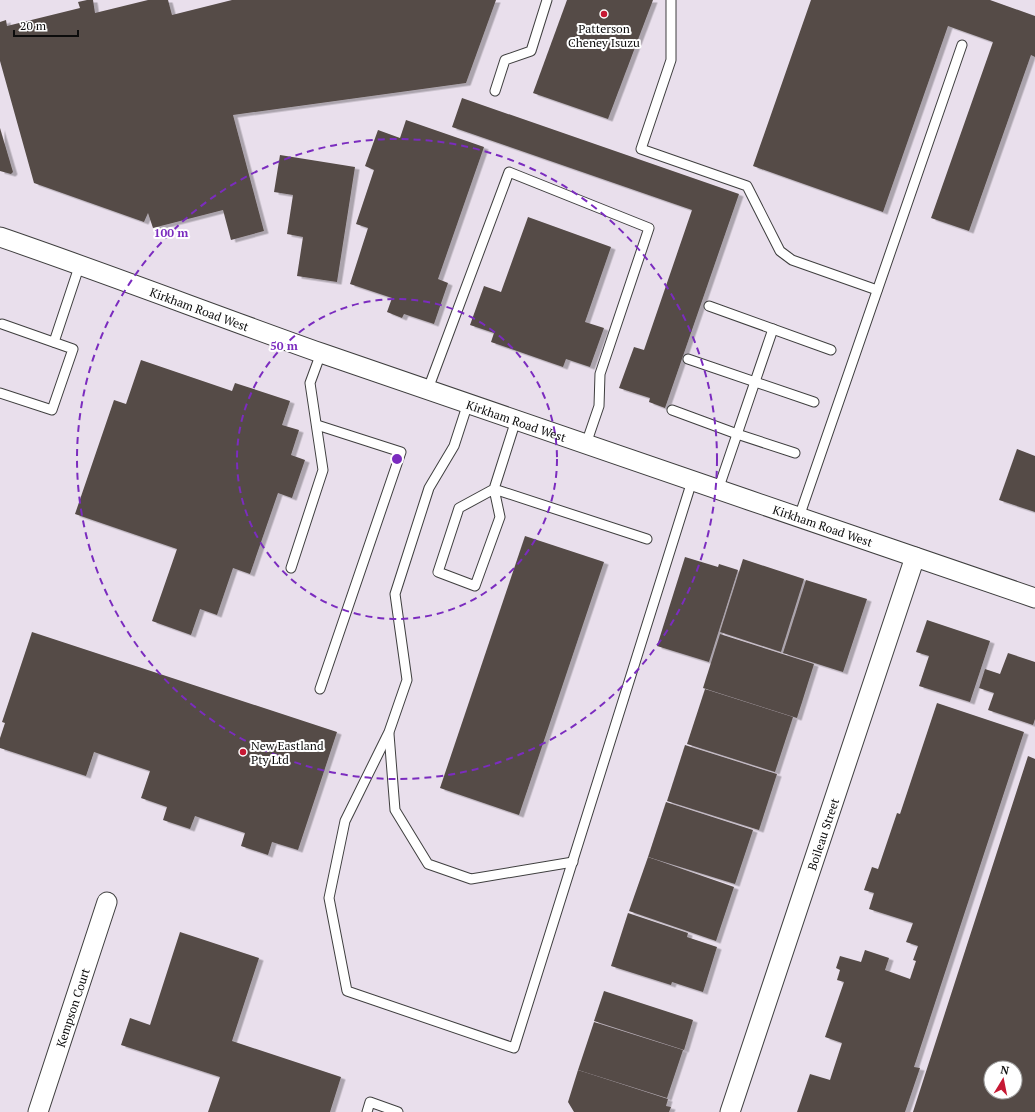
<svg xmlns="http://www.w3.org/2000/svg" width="1035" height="1112" viewBox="0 0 1035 1112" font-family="'PT Serif',serif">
<defs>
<filter id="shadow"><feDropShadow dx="4.5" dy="2.5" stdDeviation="0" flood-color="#0004"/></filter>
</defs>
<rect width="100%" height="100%" fill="#fff9ea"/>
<path fill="#e9dfec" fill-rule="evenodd" d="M0,0H1035V1112H0ZM991,1068H1015V1092H991Z"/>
<g fill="#554b47" fill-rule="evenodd" filter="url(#shadow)">
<path d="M87,0H93L95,13L148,0H168L172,15L232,0H496L466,83L233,115L264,231L231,240L223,210L153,228L148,213L144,222L34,183L0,61V22L6,20L7,26L80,8L78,2Z"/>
<path d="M567,0H653L608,119L533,93Z"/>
<path d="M811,0H990L1035,16V57L1031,55L969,231L931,218L993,42L948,26L883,212L753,166Z"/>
<path d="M462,98L739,194L665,408L649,402L650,398L619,388L634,347L644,350L692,210L452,127Z"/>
<path d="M406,120L484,147L438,279L448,283L434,324L404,314L402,318L387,312L392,298L350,284L368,228L356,224L374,170L365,166L378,130L400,138Z"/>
<path d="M0,128L13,172L11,174L0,171Z"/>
<path d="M280,155L355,167L337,282L297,276L303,237L287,234L293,195L274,192Z"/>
<path d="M528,217L611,247L585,322L604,328L590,367L566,359L563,367L491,342L494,333L470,325L484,286L501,292Z"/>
<path d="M141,360L232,391L235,383L290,401L282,425L299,430L291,455L305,460L292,498L278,493L250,574L233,568L217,615L200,609L191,635L152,621L177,549L75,514L114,400L126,404Z"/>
<path d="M1017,449L1035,456V512L999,500Z"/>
<path d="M525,536L604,562L519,815L440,788Z"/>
<path d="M685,557L718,567L719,564L738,570L709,662L657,646Z"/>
<path d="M743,559L804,579L781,652L720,632Z"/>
<path d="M806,580L867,599L843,672L783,653Z"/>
<path d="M927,620L990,641L970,702L919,686L929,656L916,652Z"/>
<path d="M32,632L337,732L298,850L272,842L268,855L241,846L245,833L195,816L190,829L163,820L167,807L141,798L150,771L94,752L86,776L0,748V738L5,723L2,722Z"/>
<path d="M720,634L814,664L797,718L703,688Z"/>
<path d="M1008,653L1035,662V719L1033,725L988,710L994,693L979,688L985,669L1000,674Z"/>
<path d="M705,689L793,717L775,772L687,744Z"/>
<path d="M937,703L1024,732L914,1067L920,1068L905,1112H797L810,1074L830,1080L842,1043L825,1037L844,982L837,980L840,970L836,968L840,956L861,962L865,950L889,958L885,970L910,979L916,961L913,960L918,946L906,942L913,923L869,909L874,893L864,890L872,867L878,869L897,813L900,814Z"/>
<path d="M685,745L777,774L759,830L667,801Z"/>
<path d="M1028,756L1035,759V1112H913ZM991,1068H1015V1092H991Z"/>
<path d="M666,802L753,830L735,884L648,857Z"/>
<path d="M648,857L734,887L716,941L629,911Z"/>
<path d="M628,913L688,933L687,937L717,947L703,992L672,982L671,985L611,966Z"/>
<path d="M180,932L259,958L232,1041L341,1077L330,1112H208L220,1077L121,1045L130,1018L150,1025Z"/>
<path d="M604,991L693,1020L684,1050L594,1021Z"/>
<path d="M594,1022L683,1050L667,1098L578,1070Z"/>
<path d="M578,1070L668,1099L666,1106L671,1107L669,1112H574L568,1102Z"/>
</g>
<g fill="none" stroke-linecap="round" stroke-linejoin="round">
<g stroke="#3f3f3f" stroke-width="11">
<g id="service">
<path d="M671,0V60L641,149L747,186L780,251L792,260L877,290"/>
<path d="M495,91L505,60L531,51L547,0"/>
<path d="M709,306L831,350"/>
<path d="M54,342L80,264"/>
<path d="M688,359L814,402"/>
<path d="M428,389L509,172L649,228L600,374L599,406L586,444"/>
<path d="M0,393L52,410L73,349L2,324"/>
<path d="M468,403L454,446L429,488L395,594L407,680L389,732L345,821L329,898L347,991L514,1048L692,481"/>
<path d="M672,410L737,434L795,453"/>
<path d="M516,420L494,489L459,508L438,572L475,586L500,517L494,489L647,539"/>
<path d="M317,425L401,452L320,689"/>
<path d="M718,490L773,329"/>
<path d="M799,517L962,45"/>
<path d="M291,568L323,470L310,383L321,353"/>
<path d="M389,734L395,810L428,864L471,879L573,862"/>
<path d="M367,1112L370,1102L398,1112"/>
</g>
</g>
<g stroke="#3f3f3f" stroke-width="21">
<g id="minor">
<path id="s1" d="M0,237C108,274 214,315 321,353C559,436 797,516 1035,598"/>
<path id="s2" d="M38,1112L107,902"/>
<path id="s3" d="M730,1112L915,557"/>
</g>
</g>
<use href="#service" stroke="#fff" stroke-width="9"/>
<use href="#minor" stroke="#fff" stroke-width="19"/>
</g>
<g fill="none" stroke="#7b2cbf" stroke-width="2" stroke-dasharray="7 5">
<circle cx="397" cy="459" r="160"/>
<circle cx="397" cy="459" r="320"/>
</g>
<g fill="#c61934" stroke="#fff" stroke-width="1.5">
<circle cx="604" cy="14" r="4"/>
<circle cx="243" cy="752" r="4"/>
</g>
<g text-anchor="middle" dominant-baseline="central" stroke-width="4" stroke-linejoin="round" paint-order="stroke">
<g font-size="12" fill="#0c0c0c" stroke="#fff">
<text x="604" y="28">Patterson<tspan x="604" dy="14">Cheney Isuzu</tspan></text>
<text x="251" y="745" text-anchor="start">New Eastland<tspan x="251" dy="14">Pty Ltd</tspan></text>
</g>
<g font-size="12" fill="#0c0c0c" stroke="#fff">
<text stroke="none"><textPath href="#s1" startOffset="212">Kirkham Road West</textPath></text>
<text stroke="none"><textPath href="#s1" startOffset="548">Kirkham Road West</textPath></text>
<text stroke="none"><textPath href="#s1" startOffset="872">Kirkham Road West</textPath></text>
<text stroke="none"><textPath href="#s3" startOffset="293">Boileau Street</textPath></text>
<text stroke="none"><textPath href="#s2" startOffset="110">Kempson Court</textPath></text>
</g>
</g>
<circle cx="397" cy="459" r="6" fill="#7b2cbf" stroke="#fff" stroke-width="2"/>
<g font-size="12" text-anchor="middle" font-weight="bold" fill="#7b2cbf" stroke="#fff" stroke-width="4" stroke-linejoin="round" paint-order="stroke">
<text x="171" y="237">100 m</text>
<text x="284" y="350">50 m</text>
</g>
<g transform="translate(1003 1080) rotate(10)"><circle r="19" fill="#ffffff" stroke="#9e9e9e"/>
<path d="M0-3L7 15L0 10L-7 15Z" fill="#c61934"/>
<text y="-6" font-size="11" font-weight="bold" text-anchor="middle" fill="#0c0c0c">N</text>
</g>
<path d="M14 30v6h64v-6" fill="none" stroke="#0c0c0c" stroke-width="2"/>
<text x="20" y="30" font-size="12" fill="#0c0c0c" stroke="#ffffff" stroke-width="3" paint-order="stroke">20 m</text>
</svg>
